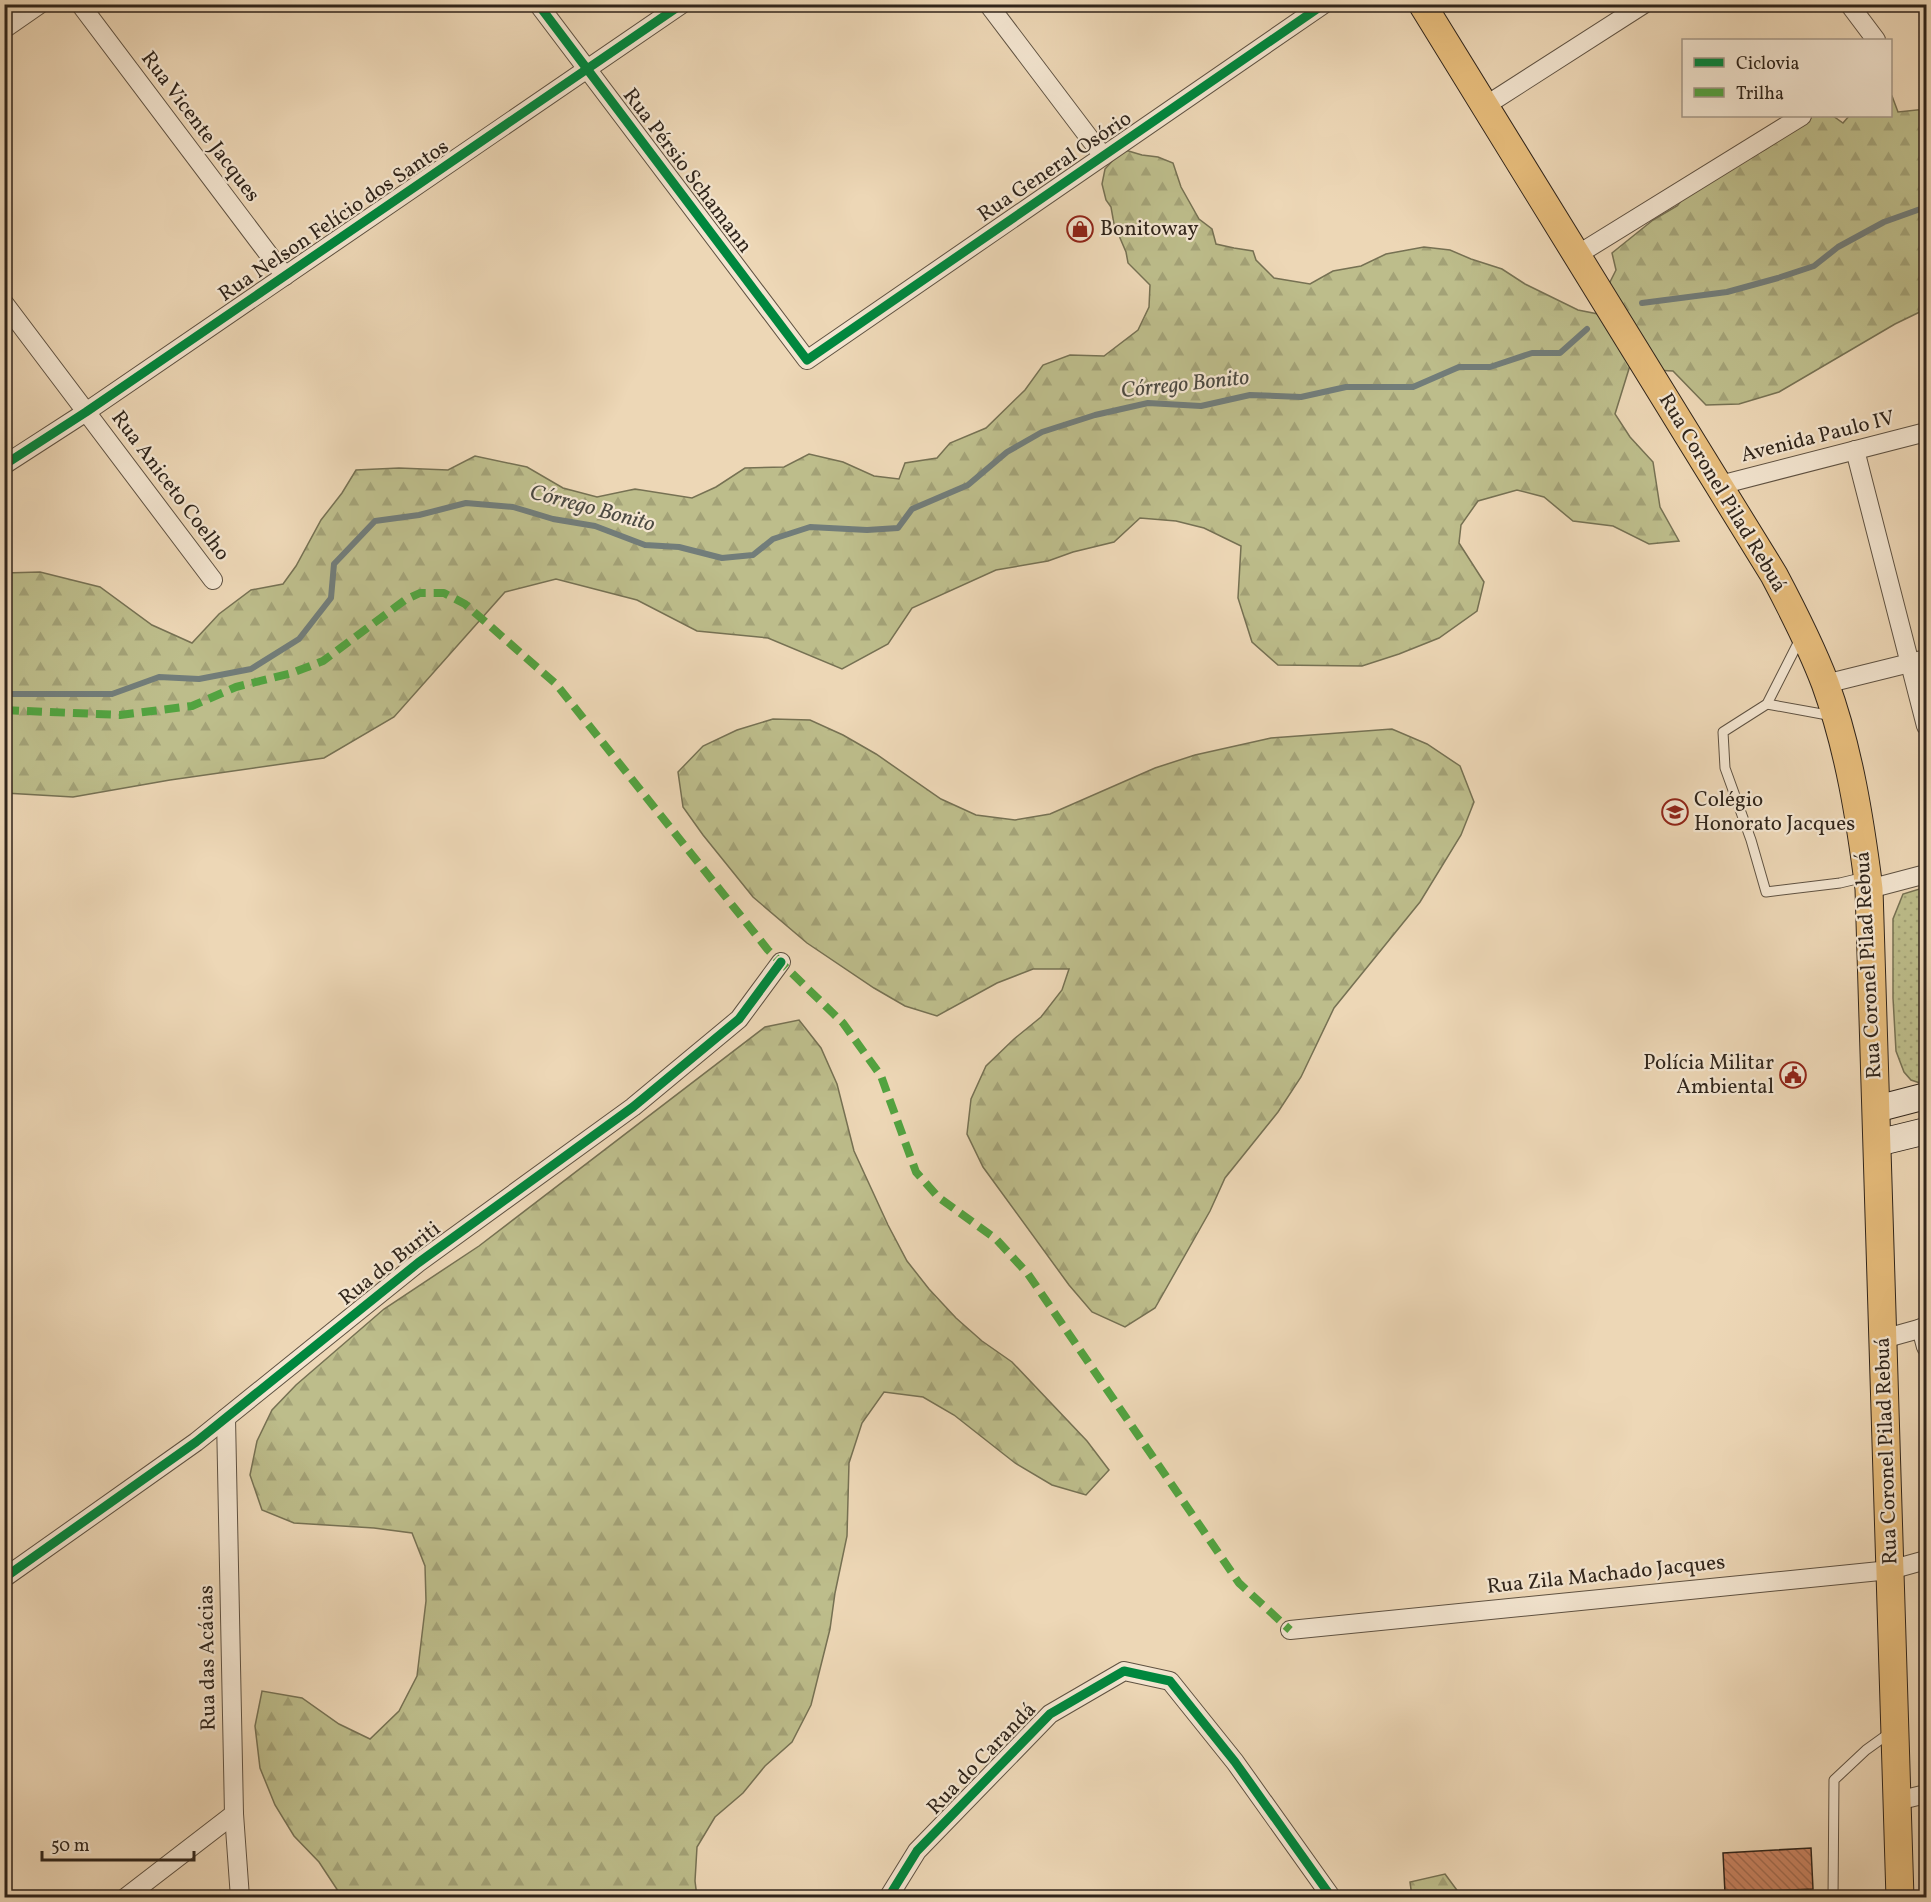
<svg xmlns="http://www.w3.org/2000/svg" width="1931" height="1902" viewBox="0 0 1931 1902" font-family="Vollkorn,serif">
<defs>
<pattern id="forest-firs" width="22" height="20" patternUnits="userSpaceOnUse" patternTransform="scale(1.5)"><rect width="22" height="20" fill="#bdbd8b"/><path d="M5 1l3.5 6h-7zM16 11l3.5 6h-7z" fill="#a3a277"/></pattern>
<pattern id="park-dots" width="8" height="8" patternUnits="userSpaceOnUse" patternTransform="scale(1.5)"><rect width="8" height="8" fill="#bdbd8b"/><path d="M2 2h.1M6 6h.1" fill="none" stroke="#a3a277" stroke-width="1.8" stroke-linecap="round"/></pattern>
<pattern id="building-back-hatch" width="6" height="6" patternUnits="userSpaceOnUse" patternTransform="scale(1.5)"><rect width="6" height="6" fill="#cb8564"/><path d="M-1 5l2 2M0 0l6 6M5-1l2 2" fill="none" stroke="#a56d52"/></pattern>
</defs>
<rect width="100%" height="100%" fill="#edd7b6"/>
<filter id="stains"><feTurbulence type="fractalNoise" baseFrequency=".00333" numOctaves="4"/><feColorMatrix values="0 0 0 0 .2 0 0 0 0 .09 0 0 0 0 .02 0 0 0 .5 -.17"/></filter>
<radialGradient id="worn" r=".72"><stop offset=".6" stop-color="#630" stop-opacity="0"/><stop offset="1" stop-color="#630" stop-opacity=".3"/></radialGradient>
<g fill="url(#forest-firs)" stroke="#767153" stroke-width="1.5">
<path d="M1891,96H1892L1898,112L1926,109V309L1895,324L1779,392L1739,404L1706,405L1673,371L1653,370L1606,290L1616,270L1612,253L1653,220L1677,206L1691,189L1766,149L1811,116H1833L1843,123L1849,116H1890Z"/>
<path d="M1125,150L1142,155L1158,157L1173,163L1181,187L1199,219L1212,229L1216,244L1234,248L1253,251L1256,260L1274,278L1310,284L1333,271L1361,266L1386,254L1424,247L1450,250L1471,259L1502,269L1525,284L1578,310L1608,316L1632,359L1615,414L1630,437L1653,462L1660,507L1679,541L1649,544L1613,526L1573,521L1544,497L1517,490L1478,501L1461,525L1459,543L1484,582L1477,611L1439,638L1399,654L1362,666L1278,665L1252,642L1238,598L1241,546L1204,528L1176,521L1140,518L1114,542L1073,552L1048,561L996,570L912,608L888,644L842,669L768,638L697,631L637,600L556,579L505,592L394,717L324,758L170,780L73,797L5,793V573L40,572L100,587L152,625L192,643L219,614L251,590L283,584L296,566L321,520L342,493L356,470L399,468L448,470L475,456L527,467L563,488L597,497L635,489L692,498L716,487L745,468L784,467L809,454L843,462L874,476L899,479L905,463L937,458L950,443L986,428L1025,390L1043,365L1070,355L1104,356L1138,330L1149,307L1150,285L1128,263L1126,252L1114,224L1111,207L1106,200L1102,184L1105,169L1114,159Z"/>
<path d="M773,719L810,720L843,735L876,754L941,799L976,815L1015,820L1050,814L1155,768L1195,755L1271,738L1392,729L1427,744L1460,766L1474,802L1461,835L1420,902L1334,1008L1301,1077L1278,1112L1225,1178L1210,1211L1155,1308L1125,1327L1092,1312L1069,1285L983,1167L967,1134L971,1099L986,1066L1014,1039L1041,1017L1062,990L1069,969H1033L997,983L937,1016L905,1006L874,988L807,943L753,897L703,835L683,807L678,772L703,746L737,730Z"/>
<path d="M799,1020L821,1048L837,1084L854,1151L888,1225L907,1261L929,1289L956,1318L982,1341L1012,1362L1087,1441L1109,1470L1086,1495L1052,1485L1015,1463L954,1415L923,1397L884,1392L862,1423L849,1463L847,1536L835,1593L830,1629L811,1705L792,1742L765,1766L743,1793L715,1817L697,1847L695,1881L697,1897H342L319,1862L294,1836L275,1805L260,1768L255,1726L262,1691L302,1698L339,1724L370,1739L399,1711L417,1676L426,1601L425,1566L412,1533L374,1528L294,1523L262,1510L250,1475L257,1441L272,1410L296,1385L384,1309L479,1246L765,1027Z"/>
<path d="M1445,1874L1462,1897H1412L1410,1882Z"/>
</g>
<path fill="url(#park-dots)" stroke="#767153" stroke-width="1.5" d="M1926,887V1085L1911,1080L1904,1072L1896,1051L1893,998V919L1903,894Z"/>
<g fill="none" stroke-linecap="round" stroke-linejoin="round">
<g stroke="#727d7a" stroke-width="6">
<path d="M1642,303L1727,292L1778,278L1814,266L1838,247L1884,222L1926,207"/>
<path d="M4,694H112L159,677L199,679L251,669L299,639L331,598L334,564L375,521L419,515L466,503L513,507L553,519L595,526L645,545L679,547L722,558L753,555L773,539L810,527L867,530L898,528L912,509L968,485L1007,452L1042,432L1095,415L1148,403L1201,406L1250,395L1301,397L1346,387H1413L1459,367H1490L1532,353H1560L1587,329"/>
</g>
</g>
<path fill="url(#building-back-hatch)" stroke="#30251b" stroke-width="1.5" d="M1811,1848L1813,1889L1725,1893L1723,1853Z"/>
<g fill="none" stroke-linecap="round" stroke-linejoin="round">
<g stroke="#5f5242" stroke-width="11">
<g id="lane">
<path d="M1801,637L1767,704L1723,732L1725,768L1751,840L1766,892L1840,883L1865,877"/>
<path d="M1767,704L1833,716"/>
<path d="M1833,1898L1834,1780L1866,1750L1891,1732"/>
</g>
</g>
<g stroke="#5f5242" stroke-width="20">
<g id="street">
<path d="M80,4L285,276"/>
<path d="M538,4L807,360L1324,4"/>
<path d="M988,4L1103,156"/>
<path d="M1849,4L1876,40"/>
<path d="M4,29L40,4"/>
<path d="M1485,106L1644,4"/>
<path d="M1577,255L1802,116"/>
<path d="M4,303L213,580"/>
<path d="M1855,450L1926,726"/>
<path d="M4,465L86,412L682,4"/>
<path d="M1720,485L1926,432"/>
<path d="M1825,684L1926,659"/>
<path d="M1869,889L1926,874"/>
<path d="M1921,1328L1926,1347"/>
<path d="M1883,1339L1926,1327"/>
<path d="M226,1418L234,1814L240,1898"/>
<path d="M4,1578L196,1442L418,1263L633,1107L739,1019L781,962"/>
<path d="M1290,1630L1890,1570L1926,1560"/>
<path d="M1897,1801L1926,1794"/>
<path d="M125,1898L234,1814"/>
<path d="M888,1898L917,1851L1050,1714L1124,1671L1170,1681L1235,1762L1332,1898"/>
</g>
</g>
<g stroke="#30251b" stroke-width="28">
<g id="secondary">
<path d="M1876,1109L1926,1096"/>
<path d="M1877,1143L1926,1131"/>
</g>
</g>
<g stroke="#30251b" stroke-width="29">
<path id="primary" d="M1422,4L1774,575C1793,611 1811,646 1825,683C1849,749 1860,819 1869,889L1900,1898"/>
</g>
<use href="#lane" stroke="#f3e5d0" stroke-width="9"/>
<use href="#street" stroke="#f3e5d0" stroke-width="18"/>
<use href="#secondary" stroke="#f3e5d0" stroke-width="26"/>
<use href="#primary" stroke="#e6bc7b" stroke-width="27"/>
<path stroke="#52a340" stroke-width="8" stroke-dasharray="15 8" stroke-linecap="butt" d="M4,710L120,715L192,706L236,687L292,673L323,661L405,600L420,593H444L465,604L556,684L768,950L843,1023L881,1076L916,1172L938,1197L996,1239L1028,1274L1239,1583L1290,1630"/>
<g stroke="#f3e5d0" stroke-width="13">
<g id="cycleway">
<path d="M538,4L807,360L1324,4"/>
<path d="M4,465L86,412L682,4"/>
<path d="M4,1578L196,1442L418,1263L633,1107L739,1019L781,962"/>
<path d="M888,1898L917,1851L1050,1714L1124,1671L1170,1681L1235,1762L1332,1898"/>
</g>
</g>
<use href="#cycleway" stroke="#00873e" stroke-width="9"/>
</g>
<defs>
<g id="shop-ring" transform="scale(1.35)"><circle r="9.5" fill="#f3e5d0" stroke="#8f2418" stroke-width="1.5"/><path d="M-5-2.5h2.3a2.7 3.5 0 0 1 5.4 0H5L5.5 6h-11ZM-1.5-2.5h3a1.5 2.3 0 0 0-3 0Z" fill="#8f2418"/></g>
<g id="school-ring" transform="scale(1.35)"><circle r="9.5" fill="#f3e5d0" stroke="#8f2418" stroke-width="1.5"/><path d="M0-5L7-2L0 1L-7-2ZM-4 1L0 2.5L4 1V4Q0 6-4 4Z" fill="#8f2418"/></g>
<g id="civic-ring" transform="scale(1.35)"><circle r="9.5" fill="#f3e5d0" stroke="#8f2418" stroke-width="1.5"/><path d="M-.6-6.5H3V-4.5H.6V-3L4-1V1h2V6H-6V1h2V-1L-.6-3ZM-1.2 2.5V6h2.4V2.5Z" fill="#8f2418"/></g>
</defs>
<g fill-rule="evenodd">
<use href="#shop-ring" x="1080" y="229"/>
<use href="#school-ring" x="1675" y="812"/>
<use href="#civic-ring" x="1793" y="1075"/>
</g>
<g text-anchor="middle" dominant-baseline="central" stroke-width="4.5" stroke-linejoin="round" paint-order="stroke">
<g font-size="21" fill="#30251b" stroke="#f3e5d0">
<text transform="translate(200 127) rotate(53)">Rua Vicente Jacques</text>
<text transform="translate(1055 167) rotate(-34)">Rua General Osório</text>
<text transform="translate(687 171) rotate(53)">Rua Pérsio Schamann</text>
<text transform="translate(334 221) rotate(-34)">Rua Nelson Felício dos Santos</text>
<text transform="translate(1818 437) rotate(-14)">Avenida Paulo IV</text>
<text transform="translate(170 486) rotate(53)">Rua Aniceto Coelho</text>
<text transform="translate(1722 493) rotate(59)">Rua Coronel Pilad Rebuá</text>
<text transform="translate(1869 965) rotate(-93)">Rua Coronel Pilad Rebuá</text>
<text transform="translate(390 1264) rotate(-38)">Rua do Buriti</text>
<text transform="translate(1887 1451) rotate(-92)">Rua Coronel Pilad Rebuá</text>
<text transform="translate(1606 1575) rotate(-6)">Rua Zila Machado Jacques</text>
<text transform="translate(208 1658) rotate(-91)">Rua das Acácias</text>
<text transform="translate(982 1759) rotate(-46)">Rua do Carandá</text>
</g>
<g font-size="21" fill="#30251b" stroke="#f3e5d0" text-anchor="start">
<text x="1100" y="229">Bonitoway</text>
<text x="1694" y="800">Colégio<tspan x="1694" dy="24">Honorato Jacques</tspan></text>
<text x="1774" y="1063" text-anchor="end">Polícia Militar<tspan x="1774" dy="24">Ambiental</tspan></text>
</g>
<g font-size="22" font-style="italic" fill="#4c4a42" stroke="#f3e5d0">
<text transform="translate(1185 385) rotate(-6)">Córrego Bonito</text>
<text transform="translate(592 509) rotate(15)">Córrego Bonito</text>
</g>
</g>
<rect width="1931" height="1902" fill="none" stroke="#edd7b6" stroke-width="24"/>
<rect x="6" y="6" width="1919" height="1890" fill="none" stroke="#30251b" stroke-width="3"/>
<rect x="12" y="12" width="1907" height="1878" fill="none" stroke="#30251b" stroke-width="1.5"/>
<rect x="1682" y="39" width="210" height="78" fill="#f3e5d0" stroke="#a59888" stroke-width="1.5"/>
<rect x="1694" y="58" width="30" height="9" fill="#00873e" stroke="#a59888" stroke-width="1.5"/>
<text x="1736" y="69" font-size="18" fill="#30251b">Ciclovia</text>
<rect x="1694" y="88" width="30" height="9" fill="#52a340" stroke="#a59888" stroke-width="1.5"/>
<text x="1736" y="99" font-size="18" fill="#30251b">Trilha</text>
<path d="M42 1851v9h152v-9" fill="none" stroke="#30251b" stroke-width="3"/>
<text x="51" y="1851" font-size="18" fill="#30251b" stroke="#f3e5d0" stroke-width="4.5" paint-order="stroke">50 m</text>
<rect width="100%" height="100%" filter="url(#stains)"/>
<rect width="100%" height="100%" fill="url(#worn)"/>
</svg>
